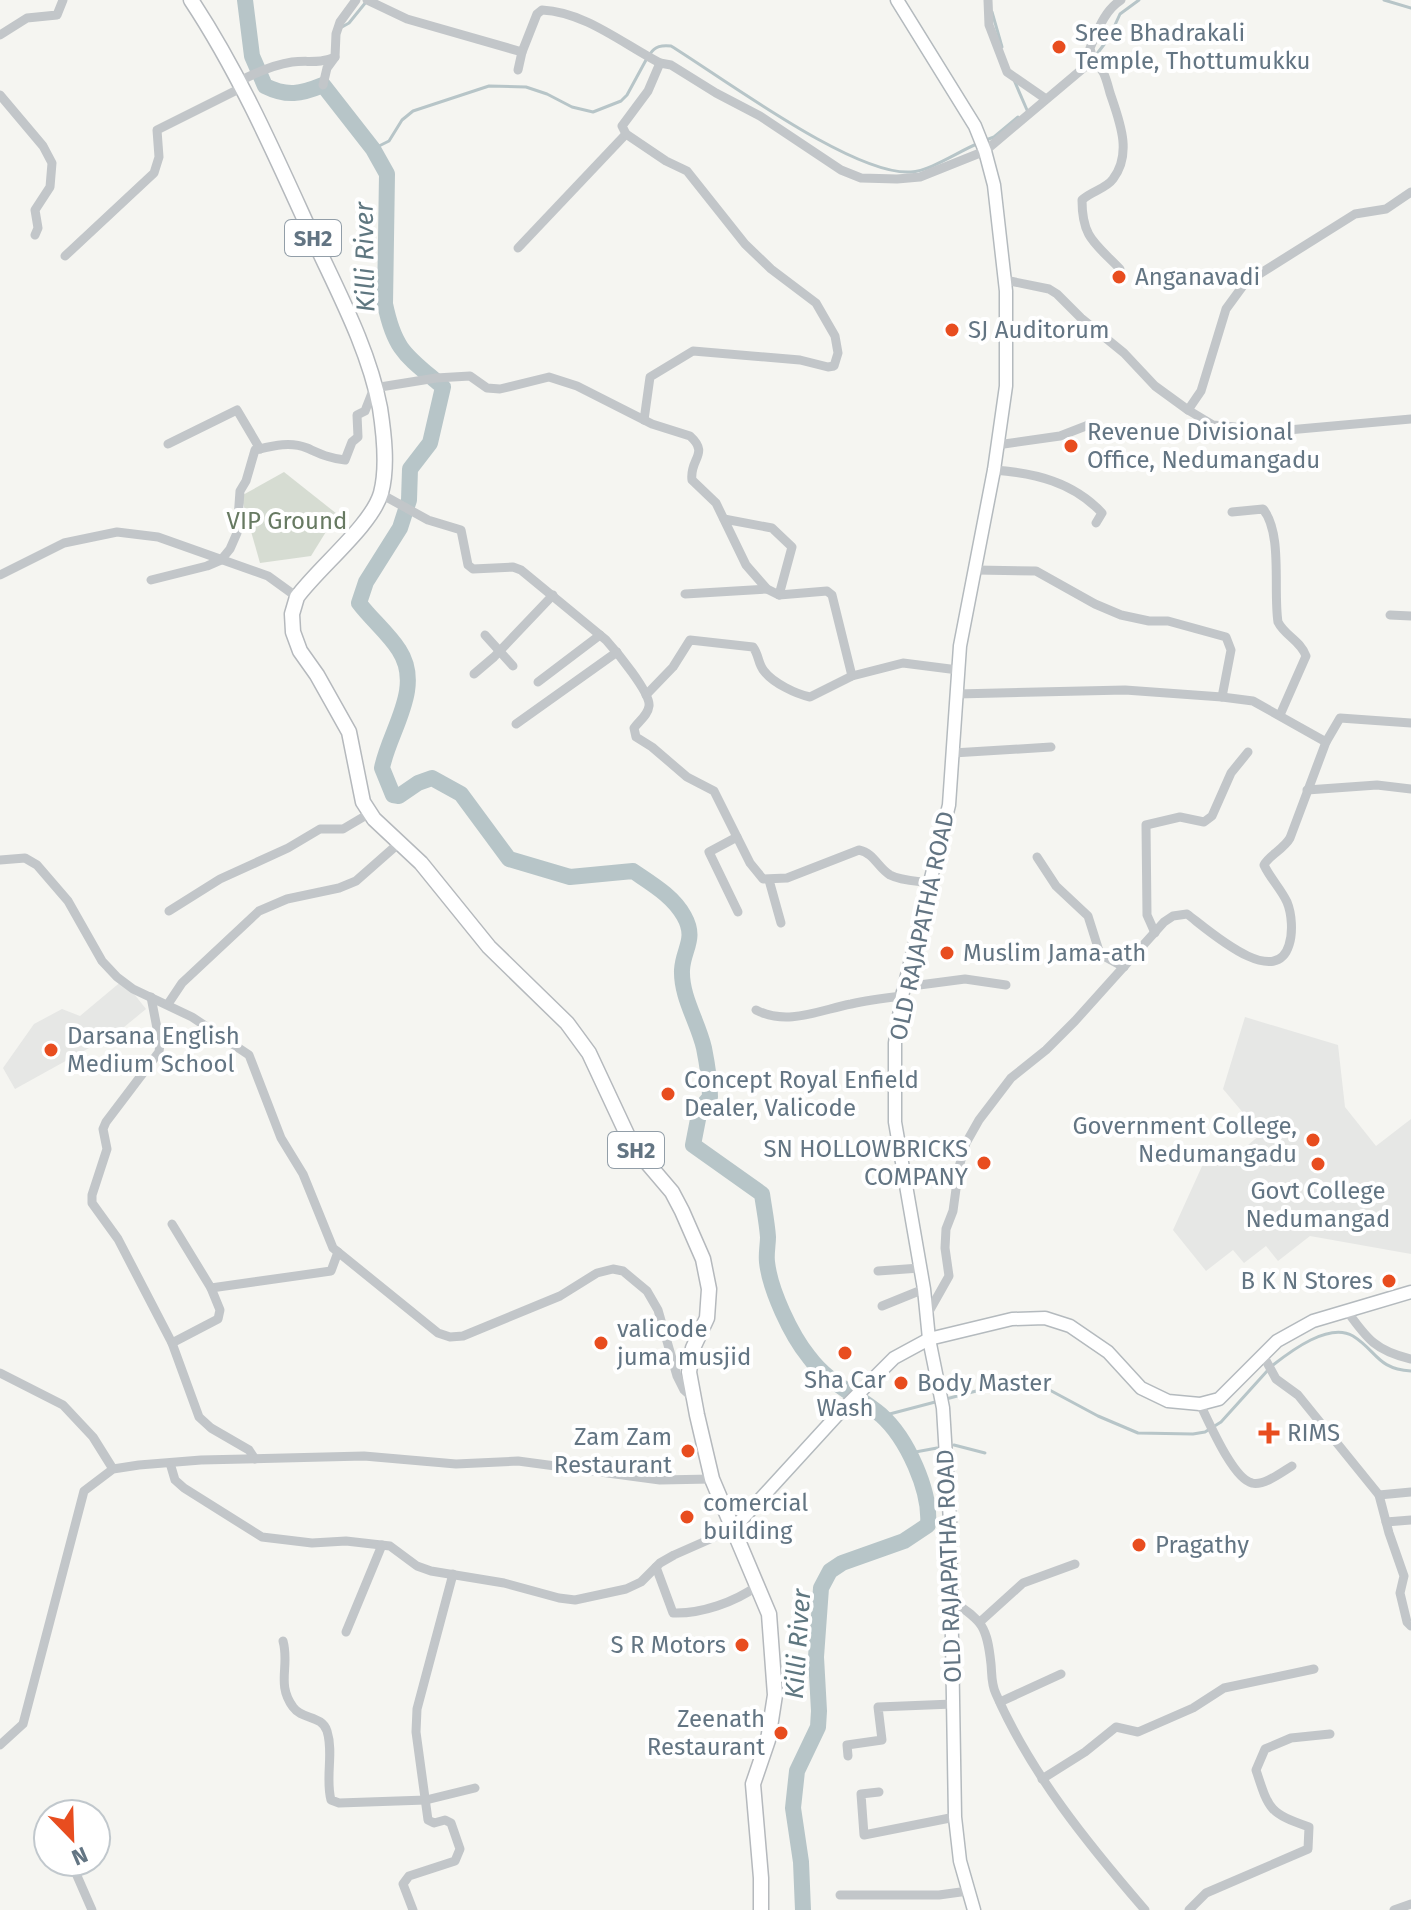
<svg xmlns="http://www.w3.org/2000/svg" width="1411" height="1910" viewBox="0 0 1411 1910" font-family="'Fira Sans',sans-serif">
<rect width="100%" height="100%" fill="#f5f5f1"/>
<g fill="#e6e7e5">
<path d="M123,980L146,1009L118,1032L15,1089L3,1068L34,1024L62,1009L80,1016Z"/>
<path d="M1245,1017L1338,1045L1345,1107L1376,1146L1411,1119V1254L1310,1236L1278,1261L1266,1246L1244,1263L1233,1250L1206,1271L1173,1230L1208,1153L1228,1162L1261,1134L1223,1089Z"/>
</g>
<path fill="#d6dcd2" d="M284,472L337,514L311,556L260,563L241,496Z"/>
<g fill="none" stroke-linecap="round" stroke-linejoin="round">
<g stroke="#b7c5c8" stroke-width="3">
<path d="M1384,0L1411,8"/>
<path d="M992,12L1002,47"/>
<path d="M342,27L349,23L366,2"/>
<path d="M650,54C655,46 662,45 671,46C723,78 854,176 911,172C930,171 959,151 979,143"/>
<path d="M1096,55L1109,38L1120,14L1139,0"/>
<path d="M1014,80L1027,110"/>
<path d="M986,140L994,137L1018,117"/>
<path d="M373,149L389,141L402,120L413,111L489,86L526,87L547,94L572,107L593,112L621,101L627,95L646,60"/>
<path d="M1273,1365C1291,1351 1329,1322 1353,1336C1377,1351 1377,1369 1411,1371"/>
<path d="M946,1399L995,1386L1016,1384L1044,1387L1098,1416L1138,1433L1193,1434L1205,1432L1221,1422L1268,1370"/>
<path d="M882,1416L939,1401"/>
<path d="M954,1445L985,1453"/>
<path d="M910,1453L937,1448"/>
</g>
<path stroke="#b7c5c8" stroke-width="16" d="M245,0L252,56L265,86C287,97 301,94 323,85L373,149L387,174L385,304C395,352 407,356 443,387L430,443L410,469L409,500L400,528L366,582L359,603C371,619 389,634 399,650C424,688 389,731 382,768L393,795L399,796L418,783L432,778L461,794L509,859L570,877L633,871C652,884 673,896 684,916C697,939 683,949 682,970C681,997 698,1022 704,1048C707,1063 710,1081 710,1097L700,1109L693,1145L762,1194C764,1208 767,1223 768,1237C768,1245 766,1253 767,1262C770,1290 791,1335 809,1357C828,1383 857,1395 881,1415C907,1438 931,1491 928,1525L904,1541L842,1563L830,1571L821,1588L816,1657L819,1711L818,1727L797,1771L793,1808L801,1862L803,1910"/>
<g stroke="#b4babe" stroke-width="15">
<g id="secondary">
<path d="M897,0L975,126L985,151L994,185L1006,291V386L994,470L960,646L949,805L902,996L895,1043V1122L924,1289L929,1339L943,1408L950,1522L955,1817L960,1861L974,1910"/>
<path d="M733,1529L841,1411L894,1358L929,1339L1012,1319L1045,1318L1070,1326L1108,1352L1141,1388L1168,1401L1200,1404L1219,1399L1277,1341L1313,1321L1411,1292"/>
</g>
</g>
<g stroke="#b5b9bd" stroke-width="17">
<path id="primary" d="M191,0C238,71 273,150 308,227C334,285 368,345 380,408C384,434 388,467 381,493C372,525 319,567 297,597L292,614L293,632L300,651L317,675L349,732L363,802L374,819L421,863L489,947L567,1023L589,1053L632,1145L672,1192L682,1211L703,1259L709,1289L707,1318L693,1348L689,1372L697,1415L712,1479L769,1614L775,1695L768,1740L753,1784L761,1878V1910"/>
</g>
<g stroke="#c2c6c9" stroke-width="9">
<path d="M367,0L407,19L522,52L537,14L542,10C585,12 623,44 660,63L671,65L716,93L760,116L841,170L861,178L897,179L920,177L985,151L1093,60"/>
<path d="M988,0L989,25L1007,72L1046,99"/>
<path d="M0,35L27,18L57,15L63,0"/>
<path d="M1093,60C1105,70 1106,79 1110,93C1119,120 1133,153 1113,179C1106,189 1091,191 1082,200C1082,238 1095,243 1120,269"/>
<path d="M1093,60L1090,48C1098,30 1104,11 1121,0"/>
<path d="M518,70L522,52"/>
<path d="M238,82C255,73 272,65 292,62C308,60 319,64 335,57"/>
<path d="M323,85L327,68L335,57L336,34L340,22L356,0"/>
<path d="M0,95L43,146L52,163L50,187L35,210L38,228L35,235"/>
<path d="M518,248L626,134"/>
<path d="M65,256L154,173L159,157L157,130L241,88"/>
<path d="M1005,280L1049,289L1057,294L1081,318L1124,353L1155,386L1188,410L1201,391L1226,309L1245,283L1355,214L1386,209L1411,192"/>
<path d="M1188,410L1213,425L1277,431L1411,419"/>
<path d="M644,420L650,377L693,351L800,360L828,367L834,366L838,353L835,336L816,303L771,269L745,244L687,171L666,161L626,134L622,126L648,91L660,63"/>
<path d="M168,444L237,410L260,449"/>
<path d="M997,445L1060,436L1091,424"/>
<path d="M994,470C1035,473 1073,482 1102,513L1096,523"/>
<path d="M381,494L428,520L461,530L468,565L473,569L513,567L521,570L606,640C616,651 651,693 649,706C648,715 639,721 634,728L636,737L652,747L687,777L714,791L750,863L763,879L787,878L859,850C874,853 878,868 890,875C902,881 918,881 930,883"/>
<path d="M1232,512L1263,509C1283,533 1273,591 1278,622C1285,636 1300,640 1306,656L1280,715"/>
<path d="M724,519L772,528L792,547L779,595"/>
<path d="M976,570L1036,571L1095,604L1121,615L1149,621H1168L1226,637L1231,650L1222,697"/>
<path d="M0,575L64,543L117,532L158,537L268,576L297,597"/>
<path d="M151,580L207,566L221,560L230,549L237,533L240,491L246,481L255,450C272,446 290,441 307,448C321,454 331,459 345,460L352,442L358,437L357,415L365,411L374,388L436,378L470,376L487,388L500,389L549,377L577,386L652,424L690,436C710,454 689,459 692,480L716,503L746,565L767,589L779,595L827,591L832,595L852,676"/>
<path d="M685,594L767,589"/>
<path d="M1390,615L1411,616"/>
<path d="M485,635L513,666"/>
<path d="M474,674L494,657L553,595"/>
<path d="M538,682L600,635"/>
<path d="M957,694L1125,690L1222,697L1253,701L1326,742L1340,718L1411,723"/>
<path d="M646,695L673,667L690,640L753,647C759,655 758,664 764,671C773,683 796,694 810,697L852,676L903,663L958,670"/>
<path d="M516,724L617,652"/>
<path d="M953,753L1051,747"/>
<path d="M1307,790L1377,785L1411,789"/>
<path d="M737,837L709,852L738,912"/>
<path d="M1037,857L1056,886L1088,916L1100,954L1124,967"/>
<path d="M0,860L25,858L37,865L68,901L102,961L117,977L133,989L192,1017L249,1055L281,1138L303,1174L333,1248L438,1333L450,1337L463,1336L560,1296L597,1273L613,1269L623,1271L647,1291L658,1310L677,1376L684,1390L694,1399"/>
<path d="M769,880L781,923"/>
<path d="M169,911L220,879L288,848L320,829H343L370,813"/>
<path d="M1155,933L1147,915L1146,825L1180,817L1204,822L1212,816L1231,773L1248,752"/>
<path d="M904,987L965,979L1006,985"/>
<path d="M151,997L160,1044L159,1052L106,1122L103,1129L107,1149L92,1195V1203L118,1239L172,1343L199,1417L211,1428L249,1450L255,1459"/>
<path d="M168,1004L182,983L259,911L287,899L339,888L356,881L398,844"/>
<path d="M756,1010C787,1026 820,1010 851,1004C868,1000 885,998 902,996"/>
<path d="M172,1224L211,1288L331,1271L338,1252"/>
<path d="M878,1271L920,1268"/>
<path d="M882,1306L924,1289"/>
<path d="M1347,1311C1367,1339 1376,1351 1411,1359"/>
<path d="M927,1315L949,1276L945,1248L946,1229L953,1211L959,1167L966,1143L979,1120L1011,1078L1046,1050L1075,1021L1164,922L1173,916L1187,914C1206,928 1275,991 1289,945C1293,933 1292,914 1287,902C1281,889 1270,878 1264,865C1268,856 1284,849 1290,838L1326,742"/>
<path d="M172,1343L218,1319L220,1310L211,1288"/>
<path d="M1263,1355L1276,1379L1298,1395L1379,1495L1389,1533L1404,1576L1400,1593L1407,1622L1411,1626"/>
<path d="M0,1373L63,1405L93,1437L113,1469"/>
<path d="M1200,1404C1209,1422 1233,1479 1252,1483C1264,1486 1282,1472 1292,1466"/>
<path d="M170,1463L175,1480L184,1488L262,1537L312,1543L346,1541L390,1546L417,1566L431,1571L504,1583L559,1598L575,1600L626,1589L641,1582L660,1563L674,1555L733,1529"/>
<path d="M1379,1495L1411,1492"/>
<path d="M1386,1522L1411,1520"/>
<path d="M656,1567L673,1613C701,1614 735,1602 757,1586"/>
<path d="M952,1601C983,1621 987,1627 991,1664C992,1674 991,1684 996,1694C1031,1774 1088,1844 1145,1910"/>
<path d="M981,1621L1023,1583L1075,1564"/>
<path d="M346,1632L382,1545"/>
<path d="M283,1641C290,1666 276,1684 293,1707C302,1720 322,1715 327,1731C334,1753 325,1778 331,1800L339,1803L426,1800L475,1788"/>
<path d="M1000,1702L1061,1674"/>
<path d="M0,1745L23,1724L84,1491L113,1469L139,1465L201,1460L364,1456L456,1464L518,1461L660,1480L712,1479"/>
<path d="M848,1756L847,1745L882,1740L878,1707L953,1704"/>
<path d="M1042,1779L1085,1752L1116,1727L1138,1732L1193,1708L1224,1688L1314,1669"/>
<path d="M879,1792L861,1794L864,1835L955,1817"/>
<path d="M71,1862L92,1910"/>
<path d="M840,1895H939L968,1891"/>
<path d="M413,1910L403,1884L409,1876L455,1861L460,1849L451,1823L445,1820L434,1823L428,1820L416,1732L417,1709L453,1574"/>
<path d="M1189,1910L1206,1893L1308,1849L1309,1827C1269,1813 1269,1810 1256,1770L1265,1749L1291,1738L1330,1734"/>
<path d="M1394,1910L1411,1904"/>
</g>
<use href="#secondary" stroke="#fff" stroke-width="12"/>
<use href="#primary" stroke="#fff" stroke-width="14"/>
</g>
<g fill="#e84d1f" stroke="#fff" stroke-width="3">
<circle cx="1059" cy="47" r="8"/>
<circle cx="1119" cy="277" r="8"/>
<circle cx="952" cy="330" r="8"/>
<circle cx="1071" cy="446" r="8"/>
<circle cx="947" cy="953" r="8"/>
<circle cx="51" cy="1050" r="8"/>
<circle cx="668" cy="1094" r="8"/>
<circle cx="1313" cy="1140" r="8"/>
<circle cx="984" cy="1163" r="8"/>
<circle cx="1318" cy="1164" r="8"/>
<circle cx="1389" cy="1281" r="8"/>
<circle cx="601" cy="1343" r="8"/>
<circle cx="845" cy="1353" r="8"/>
<circle cx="901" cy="1383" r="8"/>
<path d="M1265 1421h8v8h8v8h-8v8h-8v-8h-8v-8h8z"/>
<circle cx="688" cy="1451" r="8"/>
<circle cx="687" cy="1517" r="8"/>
<circle cx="1139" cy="1545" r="8"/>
<circle cx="742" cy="1645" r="8"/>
<circle cx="781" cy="1733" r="8"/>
</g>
<g text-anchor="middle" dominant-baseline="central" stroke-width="8" stroke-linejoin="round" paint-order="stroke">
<g fill="#fff" stroke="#929ea8" stroke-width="2">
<rect x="285" y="220" width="56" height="36" rx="6"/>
<rect x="608" y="1132" width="56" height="36" rx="6"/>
</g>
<g font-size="22" font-weight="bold" fill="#637583">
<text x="313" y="238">SH2</text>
<text x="636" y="1150">SH2</text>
</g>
<g font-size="24" fill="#637583" stroke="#fff" text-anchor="start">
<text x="1075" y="33">Sree Bhadrakali<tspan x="1075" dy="28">Temple, Thottumukku</tspan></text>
<text x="1135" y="277">Anganavadi</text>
<text x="968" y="330">SJ Auditorum</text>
<text x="1087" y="432">Revenue Divisional<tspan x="1087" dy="28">Office, Nedumangadu</tspan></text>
<text x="963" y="953">Muslim Jama-ath</text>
<text x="67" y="1036">Darsana English<tspan x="67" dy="28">Medium School</tspan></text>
<text x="684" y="1080">Concept Royal Enfield<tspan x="684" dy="28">Dealer, Valicode</tspan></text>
<text x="1297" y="1126" text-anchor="end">Government College,<tspan x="1297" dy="28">Nedumangadu</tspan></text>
<text x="968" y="1149" text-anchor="end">SN HOLLOWBRICKS<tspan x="968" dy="28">COMPANY</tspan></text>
<text x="1318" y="1191" text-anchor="middle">Govt College<tspan x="1318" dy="28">Nedumangad</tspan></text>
<text x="1373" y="1281" text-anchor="end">B K N Stores</text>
<text x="617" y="1329">valicode<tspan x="617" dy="28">juma musjid</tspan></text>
<text x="845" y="1380" text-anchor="middle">Sha Car<tspan x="845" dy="28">Wash</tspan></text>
<text x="917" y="1383">Body Master</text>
<text x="1287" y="1433">RIMS</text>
<text x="672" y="1437" text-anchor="end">Zam Zam<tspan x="672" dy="28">Restaurant</tspan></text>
<text x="703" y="1503">comercial<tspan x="703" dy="28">building</tspan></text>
<text x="1155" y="1545">Pragathy</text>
<text x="726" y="1645" text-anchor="end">S R Motors</text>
<text x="765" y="1719" text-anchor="end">Zeenath<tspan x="765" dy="28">Restaurant</tspan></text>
</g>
<g font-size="24" fill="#677a62" stroke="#fff">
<text x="287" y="521">VIP Ground</text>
</g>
<g font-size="24" fill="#637583" stroke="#fff">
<text transform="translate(922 926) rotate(-78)">OLD RAJAPATHA ROAD</text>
<text transform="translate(949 1566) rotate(-92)">OLD RAJAPATHA ROAD</text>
</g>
<g font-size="26" font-style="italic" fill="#5f7780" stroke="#fff">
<text transform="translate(365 257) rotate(-91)">Killi River</text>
<text transform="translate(798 1644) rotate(-86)">Killi River</text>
</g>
</g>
<g transform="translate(72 1838) rotate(157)"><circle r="38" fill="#ffffff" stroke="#c1c8cd" stroke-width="2"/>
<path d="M0-6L14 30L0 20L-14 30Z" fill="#e84d1f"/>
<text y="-12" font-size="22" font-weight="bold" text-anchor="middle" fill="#637583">N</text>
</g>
</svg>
